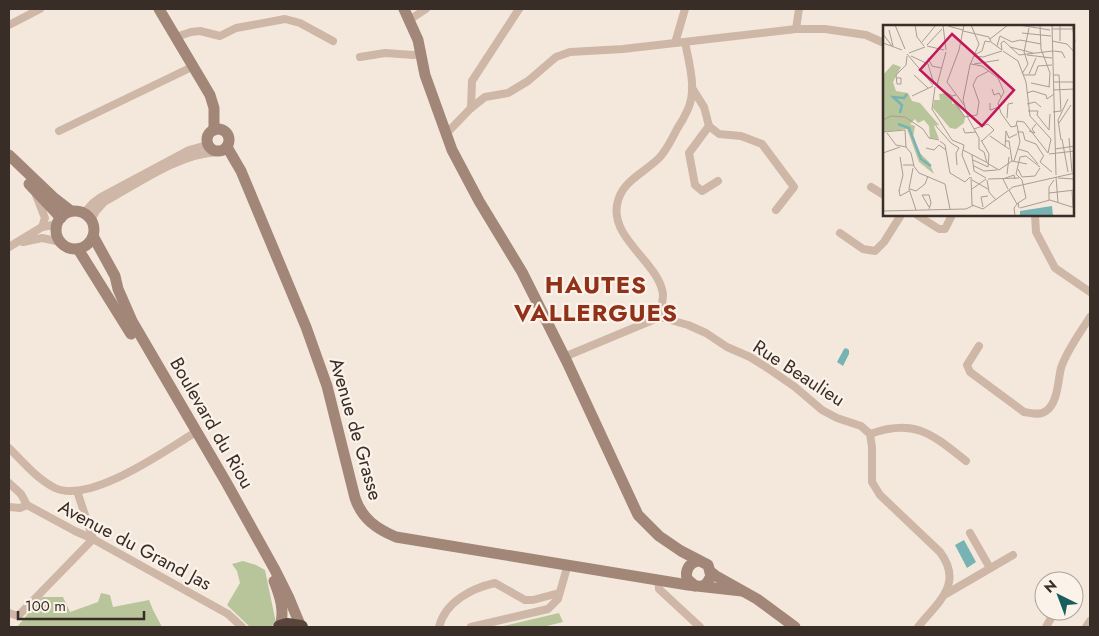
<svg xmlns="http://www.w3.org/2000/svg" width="1099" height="636" viewBox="0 0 1099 636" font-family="Jost,sans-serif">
<rect width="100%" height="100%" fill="#f4e8dc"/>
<g fill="#b8c59a">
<path d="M243,561L256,565L265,570L276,623L270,627H250L227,605L240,583L237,571L232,564Z"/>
<path d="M101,593L110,595L113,607L149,600L153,610L162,627H17L42,597H63L70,612L98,602Z"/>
<path d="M559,613L563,622L543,627H499Z"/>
</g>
<g fill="#78b3b4">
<path d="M846,348L849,350V354L843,366L837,362L844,349Z"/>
<path d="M964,540L976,562L967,568L955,545Z"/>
</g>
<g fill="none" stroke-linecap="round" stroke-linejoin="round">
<g stroke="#ceb7a7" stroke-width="8">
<path d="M409,20L426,9"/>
<path d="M9,25L40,9"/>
<path d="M796,29L799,9"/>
<path d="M176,37L191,32L200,31L220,36L236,28L285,19L300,23L333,41"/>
<path d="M675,43L685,9"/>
<path d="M360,57L385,53L414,55L422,52"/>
<path d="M692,88L704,107L709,126L719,134L741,136L762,144L794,187L776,210"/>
<path d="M471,108L472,81L519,9"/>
<path d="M709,126L689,153L695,185L702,191L718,181"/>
<path d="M59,131L194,66"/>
<path d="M446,134L471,108L485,97L508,93L528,81L556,57L570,52L623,49L796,29H825L866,35L884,43"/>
<path d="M871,187L884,195"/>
<path d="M36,195L45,218L42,227"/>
<path d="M84,213L93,203L101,197L189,150L207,145"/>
<path d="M917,215L939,229H945L952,215"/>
<path d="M1035,215L1036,232L1055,268L1090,292"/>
<path d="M91,220L96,211L104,202C139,183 178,154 218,152"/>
<path d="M840,233L863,249L875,251L884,242L901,215"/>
<path d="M23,242L42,238L61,242"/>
<path d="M9,247L42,227L58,224"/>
<path d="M660,317L688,325L706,333L727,347L750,357L769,369L795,387L822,410L837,418L861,426L870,434L872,447V482L880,495L940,552C964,584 938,602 918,627"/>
<path d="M660,317C661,310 663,301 663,294C659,263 611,239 617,205C621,181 643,174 659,158C666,151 672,139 677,129C681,123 685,116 688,109C697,89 689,63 685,42"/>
<path d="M979,346L967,365L970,372L1024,412C1031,413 1040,416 1046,411C1058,403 1058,380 1061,368C1067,350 1080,333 1090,317"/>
<path d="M564,357L660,317"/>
<path d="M870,434C915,418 932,434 966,461"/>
<path d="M9,448C23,462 37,479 55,488C89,504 162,453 191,435"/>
<path d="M9,483L21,494L27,505L75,531L93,539L228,614L242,627"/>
<path d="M9,507L20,508L27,505"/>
<path d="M970,533L990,568"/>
<path d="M658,579L659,589L700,627"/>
<path d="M946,594L1013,555"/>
<path d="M9,613L18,616L93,539L77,491"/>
<path d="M439,627C445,602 472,588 495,583L525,600H533L559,593"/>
<path d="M471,627L548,609L558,599L568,564"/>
<path d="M1046,627L1055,611"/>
<path d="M1086,627L1090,621"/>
</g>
<g stroke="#a28678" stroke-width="11">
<path d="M159,9L210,95L214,108V130"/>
<path d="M404,9L418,40L425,75L452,150L479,201L522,272L567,362L638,515L659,536L681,551L708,565L711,576L707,583L704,585"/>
<circle cx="218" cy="140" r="11"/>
<path d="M227,147L241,171L306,327L327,386L355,498C362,519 377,529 396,537L688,585L742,591"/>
<path d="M9,155L53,197L71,211"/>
<path d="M29,184L61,218"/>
<circle cx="75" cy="230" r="19"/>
<path d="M93,236L115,276L118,289L132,321L226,482L275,570L289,598L301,627"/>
<path d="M78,249L131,334"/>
<path d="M711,572L716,576L757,599L795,627"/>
<path d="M274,581C280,596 285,611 280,627"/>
<path d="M695,586L687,579C685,570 689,563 698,561"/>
</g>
<path stroke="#5b463e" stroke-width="14" d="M280,627L287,625L301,627"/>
</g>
<g text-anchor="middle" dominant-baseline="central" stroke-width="4.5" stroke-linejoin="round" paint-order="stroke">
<g font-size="19" fill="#392d28" stroke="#fbf2e9">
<text transform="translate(799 373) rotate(33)">Rue Beaulieu</text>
<text transform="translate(212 423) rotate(60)">Boulevard du Riou</text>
<text transform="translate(356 429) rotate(74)">Avenue de Grasse</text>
<text transform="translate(135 545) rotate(28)">Avenue du Grand Jas</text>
</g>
<g font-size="24" font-weight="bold" letter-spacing="1" fill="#90321a" stroke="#fbf2e9">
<text x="596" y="284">HAUTES<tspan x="596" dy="28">VALLERGUES</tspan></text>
</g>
</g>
<g transform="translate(883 25)">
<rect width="191" height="191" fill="#f4e8dc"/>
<path d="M10,39L18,42L10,57L13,66L25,68L29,76L37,78L56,100L51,101L56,114L47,113L46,101L41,95L35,98L32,94L27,99L32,101L30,112L37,128L46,137L51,149L36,137L24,104L0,107V50ZM62,68L70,72L69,79L74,78L82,92L81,98L73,104L67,103L50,83L51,75H57L56,69Z" fill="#b8c59a"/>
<path d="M169,181L170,191H137V186L143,185Z" fill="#78b3b4"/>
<path fill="none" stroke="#78b3b4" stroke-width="2.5" d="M17,88L19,80L10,72L21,73L24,69M15,99L26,103L38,134L48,141"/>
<path fill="none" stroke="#a99d94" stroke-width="1" d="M12,0L22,24M32,0L34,12L41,21M60,0L63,25M136,0L167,5M157,0L158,24L167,48L166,62M169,0L173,150M177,0V16M189,0L192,17M65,1L80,5M169,4H189M6,5L10,21M80,6L106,12L108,17L119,25M139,8L168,11M0,9L9,21M107,14L125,0M137,15L158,19M169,16L184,19L192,28M39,17L53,0M0,18L19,25M44,20L59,4M44,21L61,25M114,21L117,11L129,17L137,15M127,22L150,28M119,25L118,18L121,16L136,30L170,26M120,26L135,36L143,57L147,91L168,114L165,128M170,26L179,27L182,33M26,28L42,22M24,29L50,60M93,29L99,26L102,16L107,17M144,30L169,33M28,31L45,39L51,59M91,31L100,32L119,26M45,33L49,41L58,43M88,39L99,41L115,53L121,67L115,78L118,88L128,102L133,101L134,96M91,39L116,35M139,49L145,39L141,27L146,3M146,49L153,33M31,50L45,63M140,50H152L155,41L169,40M170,50H176L178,86L170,87M14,53H18V59H14L13,50L23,40L24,31M171,57H192M148,58L167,62M54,60L63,27M90,60L94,52L106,46M52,62L49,84L69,115L81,120L79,130L87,150M54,62L69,71L73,70M109,64L111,70L116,68L118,72M170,65L192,64M144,68L150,66L163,70L164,74L171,69M29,71L50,61M80,75L85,93L96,113V124L101,127L104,138L116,145L129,136L144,139M80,75L87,40L96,19L88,0M73,78L70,76L82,92L94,90L96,77L90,60M107,78V85L116,82M144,79L152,77L158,82M81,80L64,57L76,25L81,0M145,86H155L154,90L166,105M124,93L125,79L130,78M0,95L8,91L22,92L40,104L46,113L56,115M134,96L141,97L165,128M176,98L188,80M53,101L68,118L76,123M80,103L82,108L93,107M91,104L105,99L111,105L99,116M166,105L167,89M146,106L152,108L149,104L153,99M0,107L22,105L23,122L28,128L31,141M134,107H140L142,115L153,119L160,130M4,108L13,120L23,122M107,111L126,124M186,113L189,147M179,114L185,147M98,115L106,129L105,142M178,115L175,95L185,74M57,116L62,120L67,148L82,157L87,152M122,116H126L129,136M122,122L123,106L126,113L134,109M43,123L51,125L56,120L63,125M135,124L145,127L155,139M172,124L192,121M80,125L103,137M0,128L17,122M166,129L192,126M89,130L91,146L103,153M161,130L157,137L169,147M90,135L105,142M131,136L137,117L134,100M20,140H30L36,148L62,159L67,184M74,140L73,128L76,123M91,141L101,146L114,145M30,143L26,164L33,185M135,144L139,152L152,151L157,143M124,149L126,132M88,152L89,180L100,184L130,162L192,148M173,152L175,178M175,153L192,154M105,154L136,153M89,155L105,164M104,155L106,167L113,175M27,164L33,166L42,159L45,151M89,164L103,154M125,164L120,154L131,150L132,154M16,165L17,171L26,166M126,165L134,179M189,165L190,182M16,166L20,150L17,132M166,168L192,165M166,175V162L171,155M135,178L143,173L139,155L133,149L137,132L143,131L157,142M100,182L98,172L105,171M137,183L167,175L192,183M46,184L48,178L46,170H39L46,182M0,186L83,184L91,180M132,191L131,183L135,178L136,183"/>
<path fill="#c2185b" fill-opacity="0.15" stroke="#c2185b" stroke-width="2.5" d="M69,9L131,65L99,101L37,45Z"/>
<rect width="191" height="191" fill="none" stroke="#392d28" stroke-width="2.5"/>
</g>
<rect width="1099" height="636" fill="none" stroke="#392d28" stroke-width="20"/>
<g transform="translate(1059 596) rotate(318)"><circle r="24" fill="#fbf2e9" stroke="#ada39c"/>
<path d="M0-4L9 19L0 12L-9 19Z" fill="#195d5f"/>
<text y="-8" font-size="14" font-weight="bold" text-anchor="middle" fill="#392d28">N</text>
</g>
<path d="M18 611v8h126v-8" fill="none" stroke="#392d28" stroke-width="2.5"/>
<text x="25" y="611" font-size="15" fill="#392d28" stroke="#fbf2e9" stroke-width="4" paint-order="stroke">100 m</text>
</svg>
